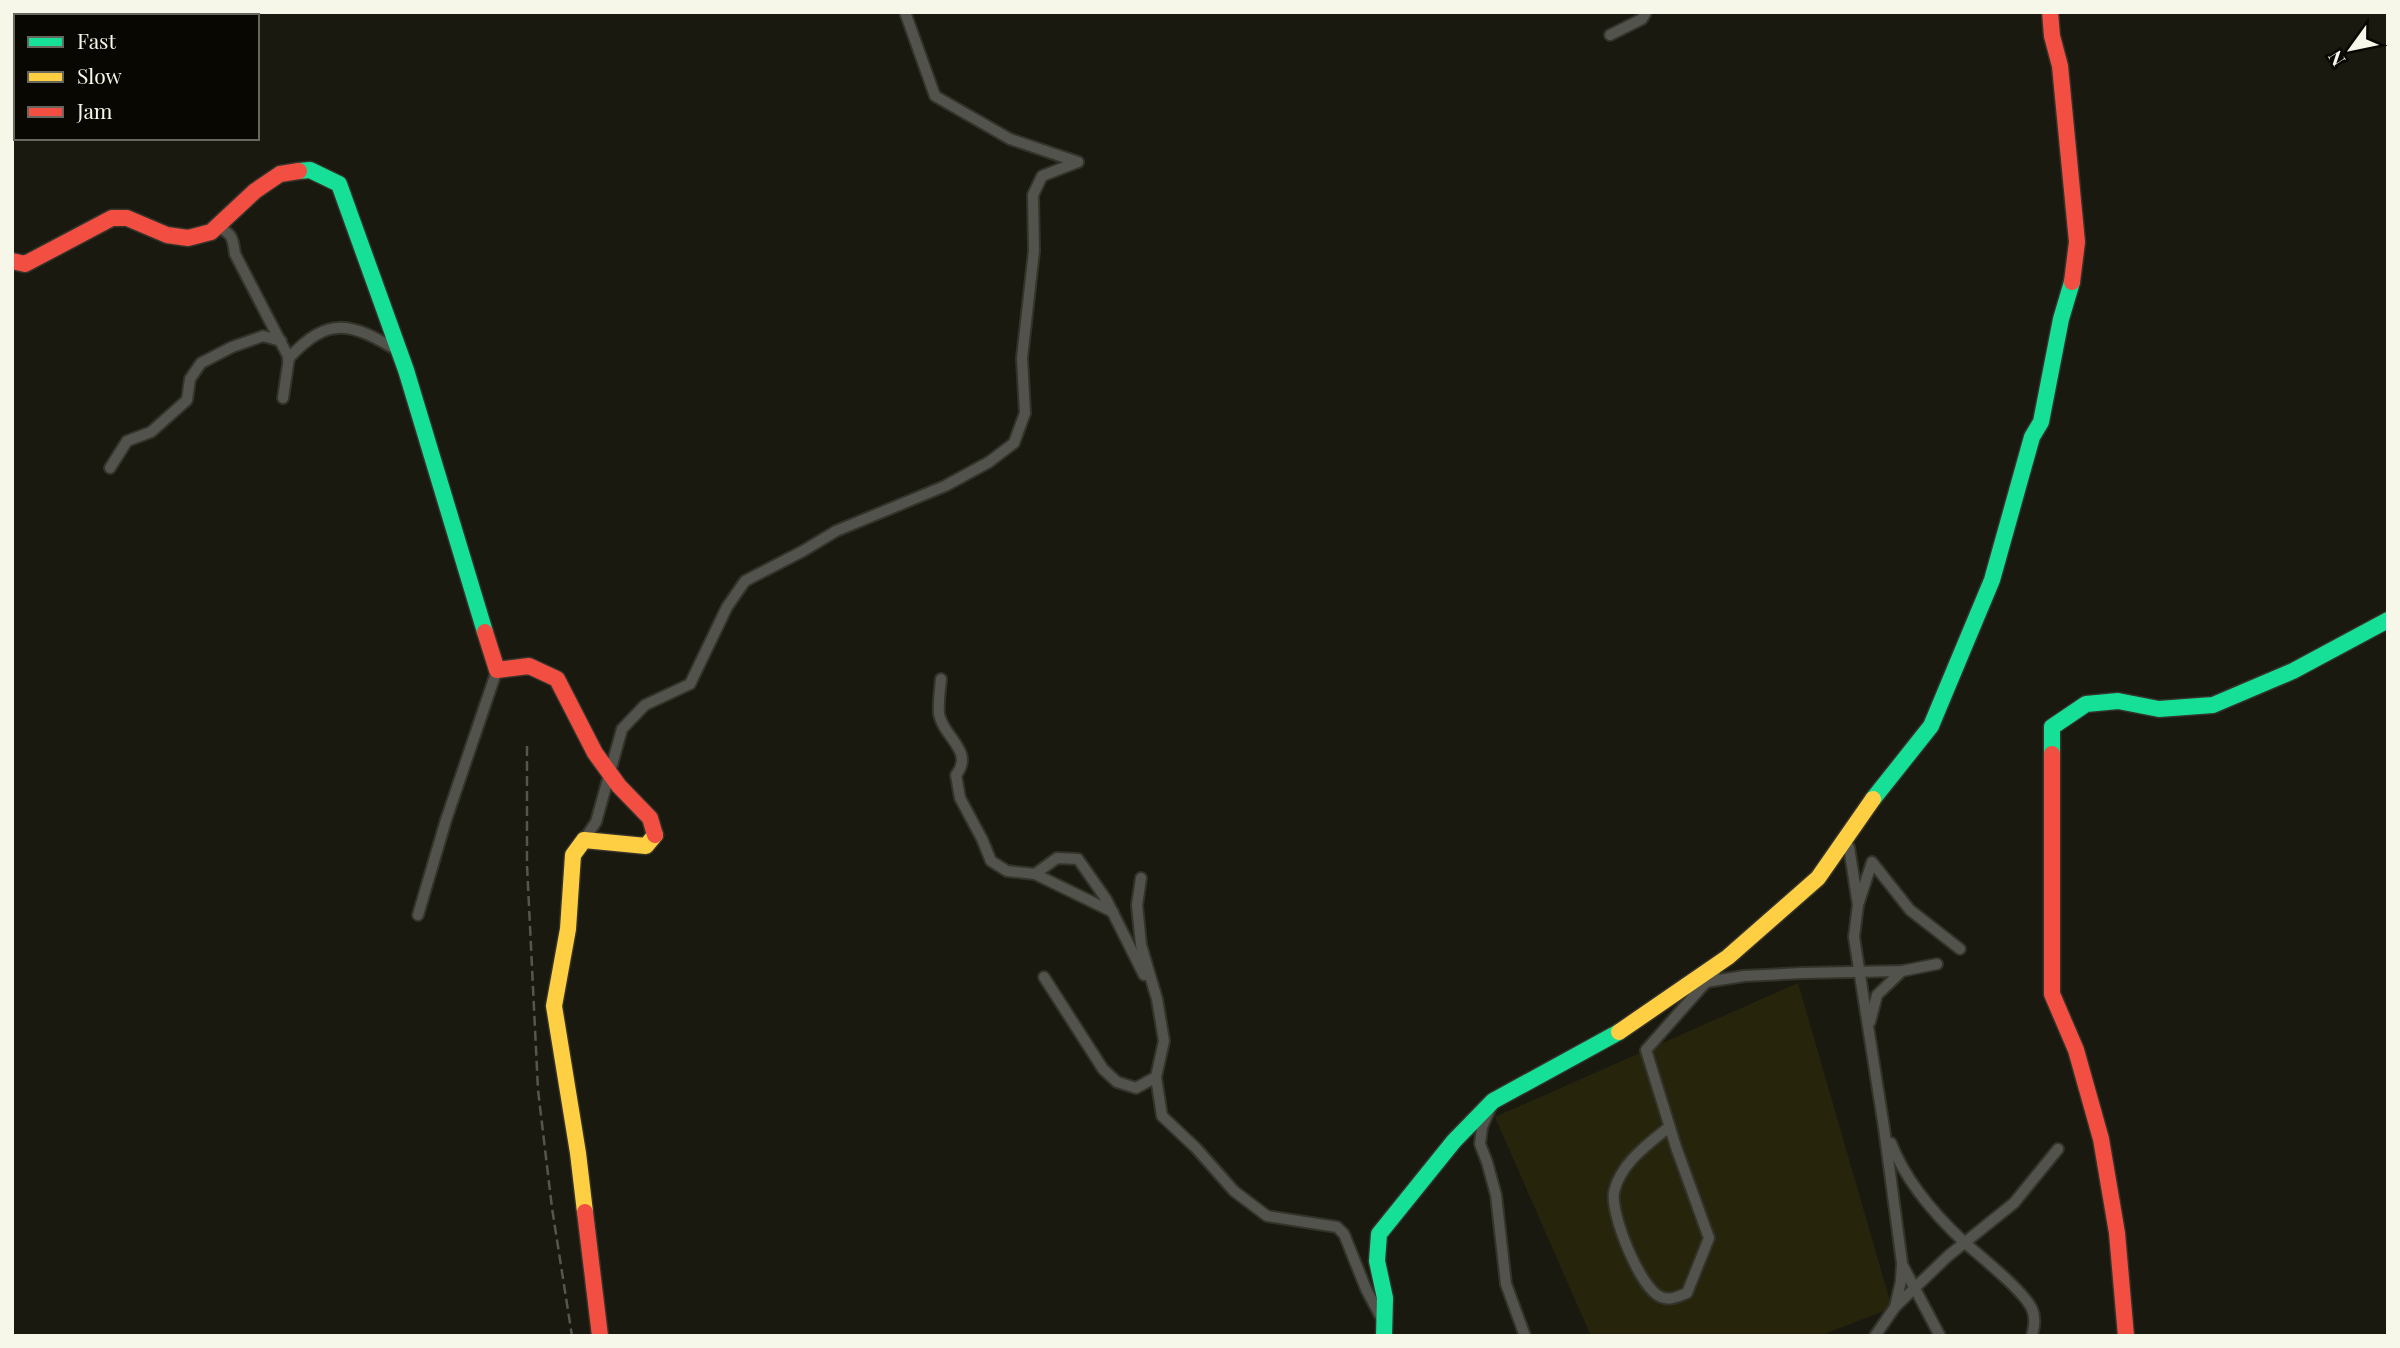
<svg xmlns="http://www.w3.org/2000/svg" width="2400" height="1348" viewBox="0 0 2400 1348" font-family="'Playfair Display',serif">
<rect width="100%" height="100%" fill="#1a190f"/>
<path fill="#26250c" d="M1798,983L1892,1308L1819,1336H1591L1495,1117Z"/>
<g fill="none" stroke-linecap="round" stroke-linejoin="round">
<g stroke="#34332a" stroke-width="14">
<g id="street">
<path d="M905,12L935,96L1010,139L1078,162"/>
<path d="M1610,35L1642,19L1646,12"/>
<path d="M216,227C232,232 233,238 235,254L289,358L283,398"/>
<path d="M288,359C329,314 352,323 400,352"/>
<path d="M110,468L127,441L151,432L187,400L190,379L201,363L232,347L263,336L281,341"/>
<path d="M941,679C940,690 938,703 939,714C943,737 975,751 956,775L960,798L982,839L991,861L1007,871L1035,874L1057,858L1078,859L1106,899L1144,975"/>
<path d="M584,840L596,822L622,729L645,705L690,684L727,607L745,581L803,551L836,531L945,486L989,462L1014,443L1025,413L1022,358L1034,251L1033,195L1042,176L1078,162"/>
<path d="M1849,847L1858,905L1872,862L1910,910L1960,949"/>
<path d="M1035,874L1113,912"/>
<path d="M1141,878L1137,905L1141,945L1157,999L1164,1041L1156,1077L1162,1116L1196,1148L1234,1191L1267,1216L1337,1227L1344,1234L1366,1289L1383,1321"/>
<path d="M1858,905L1854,937L1884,1128L1902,1263L1901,1281L1895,1307L1875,1336"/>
<path d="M418,915L446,820L497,670"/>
<path d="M1044,977L1103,1069L1117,1082L1136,1088L1156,1077"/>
<path d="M1706,982L1744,976L1802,973L1902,971L1937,964"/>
<path d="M1870,1022L1877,995L1902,971"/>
<path d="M1490,1109L1482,1127L1480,1144L1487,1162L1496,1195L1506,1284L1525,1336"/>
<path d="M1669,1127C1648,1144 1620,1164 1614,1192C1610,1213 1640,1289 1661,1297C1670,1301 1679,1296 1687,1293L1709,1238L1676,1147L1646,1050L1715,972"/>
<path d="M1891,1143C1906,1182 1934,1214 1964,1242C1981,1257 2023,1290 2032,1309C2036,1318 2034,1327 2032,1336"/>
<path d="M1903,1266L1940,1336"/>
<path d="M1895,1307L1948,1256L2014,1203L2058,1149"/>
</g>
</g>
<g stroke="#34332a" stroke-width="19">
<g id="fast">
<path d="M299,171L310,170L339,184L406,370L485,632"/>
<path d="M2052,754V727L2086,704L2118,701L2159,709L2213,705L2293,671L2388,620"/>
<path d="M1873,799L1931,726L1992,580L2032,437L2041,422L2061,319L2072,282"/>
<path d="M1384,1336L1385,1298L1377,1261L1379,1234L1454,1141L1493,1101L1619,1032"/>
</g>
</g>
<g stroke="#34332a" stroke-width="19">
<g id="slow">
<path d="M1619,1032L1728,957L1818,878L1873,799"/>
<path d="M585,1212L578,1153L554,1006L568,929L573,855L584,840L646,846L655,835"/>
</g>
</g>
<g stroke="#34332a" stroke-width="19">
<g id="jam">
<path d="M2050,12L2052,36L2060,66L2077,242L2072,282"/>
<path d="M12,261L25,264L112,218H127L167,235L188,238L211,232L255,191L280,174L299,171"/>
<path d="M485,632L497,670L529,666L557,679L595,753L619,786L650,818L655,835"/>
<path d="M2052,754V994L2076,1050L2101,1139L2117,1233L2126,1336"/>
<path d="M585,1212L600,1336"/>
</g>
</g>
<use href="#street" stroke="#53534e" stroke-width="10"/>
<use href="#fast" stroke="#16e098" stroke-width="16"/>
<use href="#slow" stroke="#ffcf43" stroke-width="16"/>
<use href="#jam" stroke="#f24e42" stroke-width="16"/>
<path stroke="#565550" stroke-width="2.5" stroke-dasharray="10 5" stroke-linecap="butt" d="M527,746V865L538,1090L552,1208L572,1336"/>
</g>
<rect width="2400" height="1348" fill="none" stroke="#f6f6e9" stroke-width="28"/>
<rect x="14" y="14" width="245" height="126" fill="#080702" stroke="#67675e" stroke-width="2"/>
<rect x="28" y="37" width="35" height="10" fill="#16e098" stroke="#67675e" stroke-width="2"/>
<text x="77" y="49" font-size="21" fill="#f6f6e9">Fast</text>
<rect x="28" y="72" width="35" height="10" fill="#ffcf43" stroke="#67675e" stroke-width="2"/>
<text x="77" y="84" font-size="21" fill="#f6f6e9">Slow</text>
<rect x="28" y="107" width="35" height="10" fill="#f24e42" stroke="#67675e" stroke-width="2"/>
<text x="77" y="119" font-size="21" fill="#f6f6e9">Jam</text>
<g transform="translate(2351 49) rotate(237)" stroke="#080702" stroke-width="5" paint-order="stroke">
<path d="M0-5L12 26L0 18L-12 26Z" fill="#f6f6e9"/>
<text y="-10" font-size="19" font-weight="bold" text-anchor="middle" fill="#f6f6e9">N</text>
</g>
</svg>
